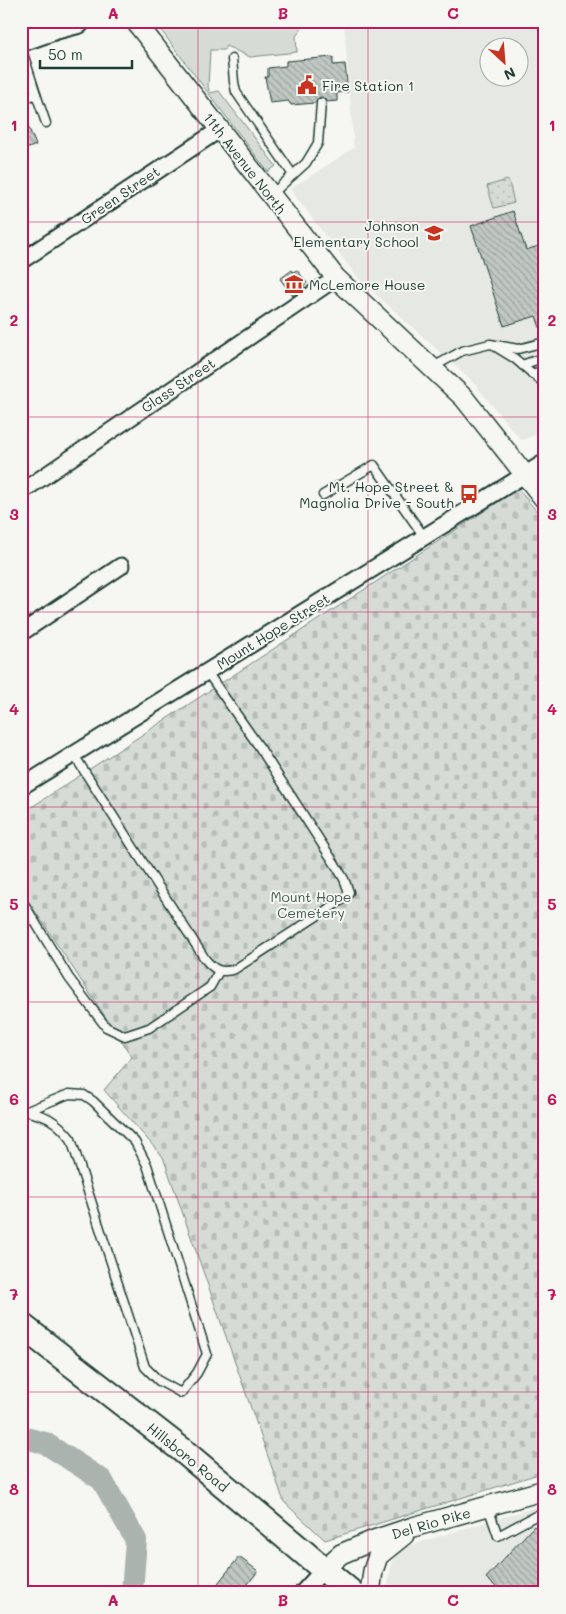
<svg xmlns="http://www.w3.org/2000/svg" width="566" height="1614" viewBox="0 0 566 1614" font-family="Mali,sans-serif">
<defs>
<pattern id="cemetery-stones" width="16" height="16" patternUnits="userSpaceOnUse" patternTransform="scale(1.25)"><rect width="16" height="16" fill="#d6dbd6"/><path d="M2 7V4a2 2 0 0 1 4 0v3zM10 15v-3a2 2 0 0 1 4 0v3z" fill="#b7bdb8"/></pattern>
<pattern id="park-dots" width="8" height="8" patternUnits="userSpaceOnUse" patternTransform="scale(1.25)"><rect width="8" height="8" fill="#d6dbd6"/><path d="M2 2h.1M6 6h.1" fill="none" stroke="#b7bdb8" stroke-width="1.8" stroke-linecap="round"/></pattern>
<pattern id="building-back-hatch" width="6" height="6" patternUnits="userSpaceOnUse" patternTransform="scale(1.25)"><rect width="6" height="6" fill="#c1c8c3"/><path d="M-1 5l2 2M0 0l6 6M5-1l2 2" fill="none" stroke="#9ca49f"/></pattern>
</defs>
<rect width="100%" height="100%" fill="#f6f6f2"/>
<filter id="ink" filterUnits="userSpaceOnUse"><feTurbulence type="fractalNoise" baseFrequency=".02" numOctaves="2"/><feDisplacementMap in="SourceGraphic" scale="10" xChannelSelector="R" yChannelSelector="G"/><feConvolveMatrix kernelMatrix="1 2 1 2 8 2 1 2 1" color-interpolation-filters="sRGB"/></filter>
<g filter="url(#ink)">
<g fill="#e6e8e4" fill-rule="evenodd">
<path d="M344,21H545V432L521,440L473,382L358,278L290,189L354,148ZM488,48H518V78H488Z"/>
<path d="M545,1504V1593H386L395,1550Z"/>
</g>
<path fill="#d6dbd6" stroke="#7a8c85" d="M174,21H303L301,30L296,36L297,52L250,57L226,46L224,50H210L208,87L210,93L219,91L276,166L268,172L163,33L162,30Z"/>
<path fill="url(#cemetery-stones)" stroke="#7a8c85" d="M518,489L545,521V1472L325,1540L284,1502L163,1157L104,1090L132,1057L21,890V814Z"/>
<path fill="url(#park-dots)" stroke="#7a8c85" d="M507,180L509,182L514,203L494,208L487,186Z"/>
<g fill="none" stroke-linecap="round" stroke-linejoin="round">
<path stroke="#aab3ae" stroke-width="22" d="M21,1437L45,1443L102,1480L136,1540L132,1593"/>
</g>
<g fill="url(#building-back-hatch)" stroke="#1f3d34">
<path d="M333,57V65L345,64L348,92L337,93V101L326,102L325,99L321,97L317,99L315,103L291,105L288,101L270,103L265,77H268V68L286,66V61Z"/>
<path d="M21,109L36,145L21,151Z"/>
<path d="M513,211L526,250L545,244V335L543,336L536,316L504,326L471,226Z"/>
<path d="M292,270L293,272L297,270L307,283L304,285L305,287L293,296L280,279Z"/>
<path d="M534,1526L545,1536V1593H503L486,1578Z"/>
<path d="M239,1557L258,1571L241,1593H210Z"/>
</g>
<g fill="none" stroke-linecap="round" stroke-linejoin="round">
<g stroke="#1f3d34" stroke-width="11">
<g id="service">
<path d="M21,47L36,94L21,100"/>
<path d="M232,59L234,82L236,92L293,175"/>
<path d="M36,94L46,123"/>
<path d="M272,194L306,163L318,143L321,103"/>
<path d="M21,246L28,257"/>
<path d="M496,347L514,358L545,384"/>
<path d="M522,365L545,357"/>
<path d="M433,367L462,351L490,344L518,349L545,342"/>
<path d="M532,374L545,370"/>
<path d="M323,495L374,465L425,538"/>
<path d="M74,755L205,959C214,970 221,974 235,969L345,898L349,892L344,879L335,864L260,748L207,672"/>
<path d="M21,899L69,978L106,1027L125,1036L149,1028L210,987L219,971"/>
<path d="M21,1111C45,1114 56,1120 71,1139L145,1367L159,1381L181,1393L197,1373L207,1354L147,1165L135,1142L93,1101L84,1095L69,1094L27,1111"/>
<path d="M488,1507L498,1536L539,1514"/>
</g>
</g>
<g stroke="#1f3d34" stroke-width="19">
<g id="minor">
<path d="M21,261L219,130"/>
<path d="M21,492L336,278"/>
<path d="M21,633L121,566"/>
<path d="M21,787L545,462"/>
<path d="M302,1593L324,1569"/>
</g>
</g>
<g stroke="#1f3d34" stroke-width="22">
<g id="tertiary">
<path d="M135,21L336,278L464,398L545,500"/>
<path d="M324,1569L341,1554L374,1540L413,1527L545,1490"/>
<path d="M370,1593L373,1571L378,1556L404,1535"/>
</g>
</g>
<g stroke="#1f3d34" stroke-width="28">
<g id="primary">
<path d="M21,39L55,27L78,21"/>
<path d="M21,1325L182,1450L352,1593"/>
</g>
</g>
<use href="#service" stroke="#f6f6f2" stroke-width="8"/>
<use href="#minor" stroke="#f6f6f2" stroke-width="15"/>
<use href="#tertiary" stroke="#f6f6f2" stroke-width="19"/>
<use href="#primary" stroke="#f6f6f2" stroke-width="24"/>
</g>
</g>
<path fill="none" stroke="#c2185b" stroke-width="1" stroke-opacity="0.55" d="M198,21V1593M368,21V1593M21,222H545M21,417H545M21,612H545M21,807H545M21,1002H545M21,1197H545M21,1392H545"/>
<defs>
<g id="civic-bare" transform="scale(1.5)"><path d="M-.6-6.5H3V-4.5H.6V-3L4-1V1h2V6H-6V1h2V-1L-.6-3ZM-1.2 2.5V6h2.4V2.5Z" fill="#c8321e" stroke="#f6f6f2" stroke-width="2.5" paint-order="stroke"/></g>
<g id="school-bare" transform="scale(1.5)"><path d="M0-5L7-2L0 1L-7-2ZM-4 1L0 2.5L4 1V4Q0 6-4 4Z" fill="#c8321e" stroke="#f6f6f2" stroke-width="2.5" paint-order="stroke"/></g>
<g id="museum-bare" transform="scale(1.5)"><path d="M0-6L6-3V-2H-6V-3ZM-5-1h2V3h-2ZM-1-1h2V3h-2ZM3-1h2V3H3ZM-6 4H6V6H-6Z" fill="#c8321e" stroke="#f6f6f2" stroke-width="2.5" paint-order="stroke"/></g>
<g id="bus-bare" transform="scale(1.5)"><path d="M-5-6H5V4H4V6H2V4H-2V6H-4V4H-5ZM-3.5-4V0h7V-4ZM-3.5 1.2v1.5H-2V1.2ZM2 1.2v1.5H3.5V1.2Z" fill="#c8321e" stroke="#f6f6f2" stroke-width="2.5" paint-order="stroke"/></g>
</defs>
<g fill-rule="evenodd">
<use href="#civic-bare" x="307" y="85"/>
<use href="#school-bare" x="434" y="233"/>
<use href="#museum-bare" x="294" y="284"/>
<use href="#bus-bare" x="469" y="494"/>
</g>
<g text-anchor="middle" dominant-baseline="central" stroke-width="4" stroke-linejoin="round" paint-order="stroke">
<g font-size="14" fill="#1f3d34" stroke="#f6f6f2" text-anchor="start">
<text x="322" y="85">Fire Station 1</text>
<text x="419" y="225" text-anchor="end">Johnson<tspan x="419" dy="16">Elementary School</tspan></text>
<text x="309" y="284">McLemore House</text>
<text x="454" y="486" text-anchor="end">Mt. Hope Street &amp;<tspan x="454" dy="16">Magnolia Drive - South</tspan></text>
</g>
<g font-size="14" fill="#1f3d34" stroke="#f6f6f2">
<text transform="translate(245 163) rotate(52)">11th Avenue North</text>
<text transform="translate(120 195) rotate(-34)">Green Street</text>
<text transform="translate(178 385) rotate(-34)">Glass Street</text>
<text transform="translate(273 631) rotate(-32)">Mount Hope Street</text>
<text transform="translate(188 1457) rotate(39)">Hillsboro Road</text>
<text transform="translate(431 1523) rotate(-16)">Del Rio Pike</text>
</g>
<g font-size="14" fill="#445d54" stroke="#f6f6f2">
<text x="311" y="896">Mount Hope<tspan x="311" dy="16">Cemetery</tspan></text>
</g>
</g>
<rect width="566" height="1614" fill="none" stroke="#f6f6f2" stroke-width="55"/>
<g transform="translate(504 62) rotate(154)"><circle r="24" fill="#f6f6f2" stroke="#a0aca6"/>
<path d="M0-4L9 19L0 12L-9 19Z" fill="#c8321e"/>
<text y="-8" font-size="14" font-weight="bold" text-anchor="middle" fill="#1f3d34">N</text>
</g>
<path d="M40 60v8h92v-8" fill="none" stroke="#1f3d34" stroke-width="2.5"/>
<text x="48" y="60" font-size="15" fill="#1f3d34" stroke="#f6f6f2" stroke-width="4" paint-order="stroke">50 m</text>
<rect x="28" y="28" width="510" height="1558" fill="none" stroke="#c2185b" stroke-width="2"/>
<g font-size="16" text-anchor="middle" font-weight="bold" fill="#c2185b">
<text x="113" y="19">A</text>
<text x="283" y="19">B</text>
<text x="453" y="19">C</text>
<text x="14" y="131">1</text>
<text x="552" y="131">1</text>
<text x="14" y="326">2</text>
<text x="552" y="326">2</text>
<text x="14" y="520">3</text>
<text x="552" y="520">3</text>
<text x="14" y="715">4</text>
<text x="552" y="715">4</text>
<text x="14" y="910">5</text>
<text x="552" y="910">5</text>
<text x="14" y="1105">6</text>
<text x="552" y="1105">6</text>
<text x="14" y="1300">7</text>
<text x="552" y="1300">7</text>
<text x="14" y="1495">8</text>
<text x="552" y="1495">8</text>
<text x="113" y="1606">A</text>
<text x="283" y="1606">B</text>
<text x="453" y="1606">C</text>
</g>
</svg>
